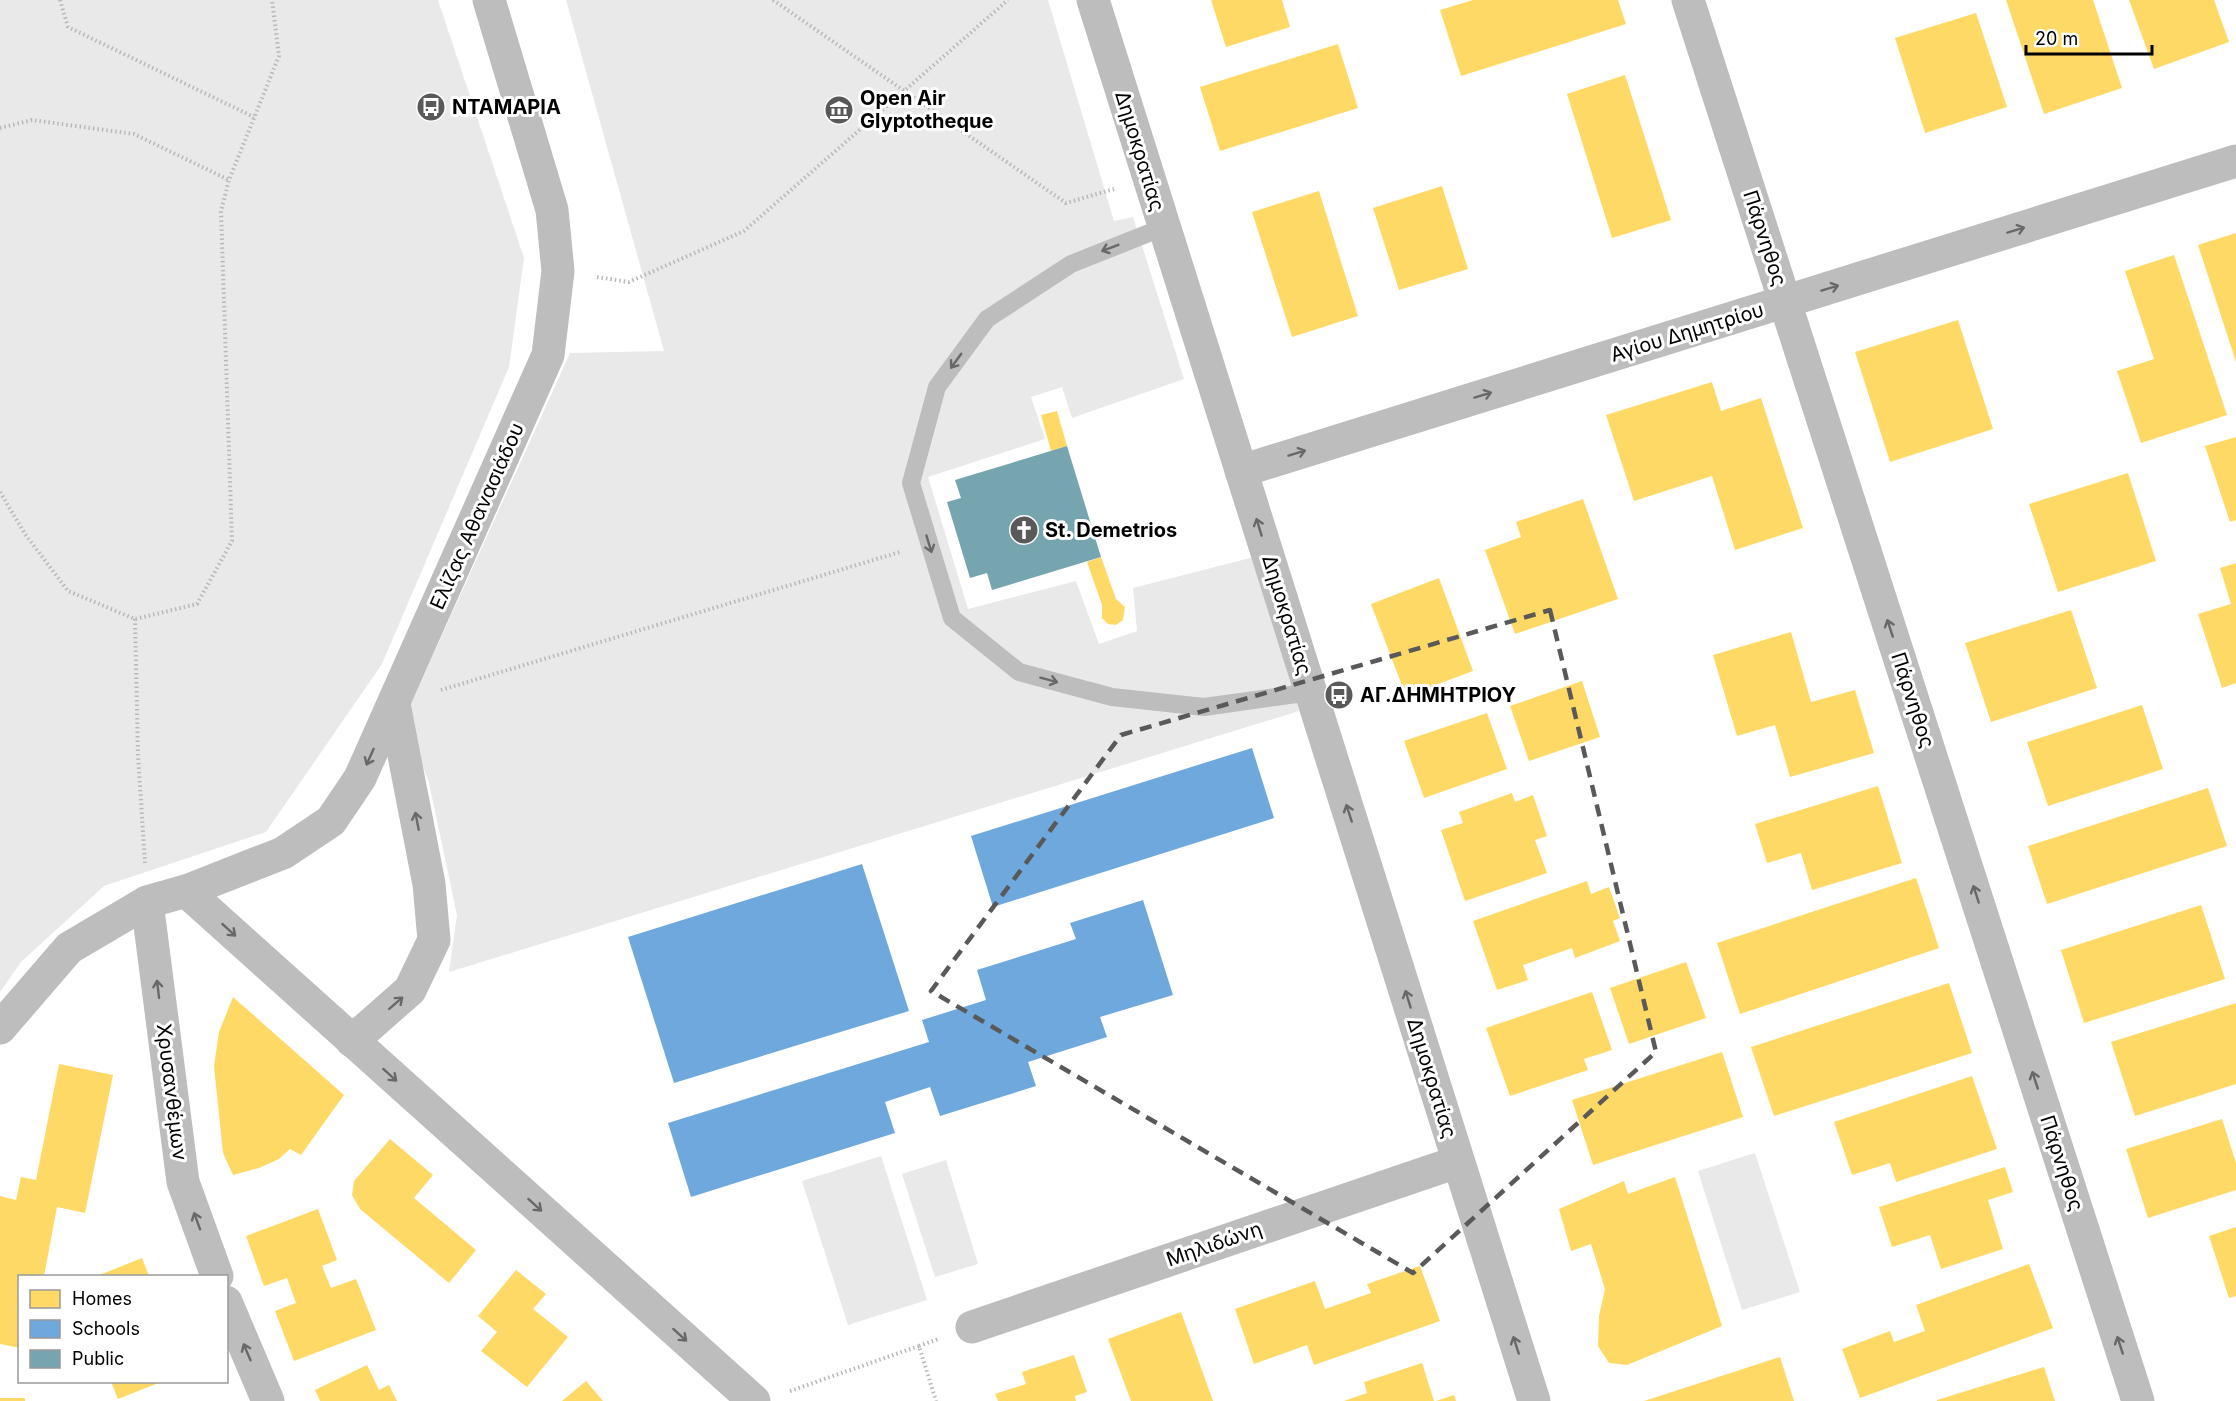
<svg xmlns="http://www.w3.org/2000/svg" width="2236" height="1401" viewBox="0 0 2236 1401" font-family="Inter,sans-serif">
<rect width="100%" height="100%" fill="#fff"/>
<g fill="#e9e9e9">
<path d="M0,0H438L524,258L509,367L382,664L266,832L104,886L21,962L0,992Z"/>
<path d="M566,0H1048L1114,221L1133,217L1184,379L1072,418L1062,387L1031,397L1045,439L928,477L968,609L1076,581L1099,644L1137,631L1133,588L1254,557L1299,711L449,972L457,915L429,783L405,717L570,353L664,351Z"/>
<path d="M1755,1153L1800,1292L1742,1310L1698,1171Z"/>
<path d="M881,1156L927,1300L848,1325L802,1181Z"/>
<path d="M946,1160L978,1264L935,1277L902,1174Z"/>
</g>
<g fill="#ffd966">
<path d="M1211,0H1282L1290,27L1226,47Z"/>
<path d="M1473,0H1618L1626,24L1461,76L1440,10Z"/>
<path d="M2006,0H2093L2122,88L2044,114Z"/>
<path d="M2129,0H2214L2229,42L2154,69Z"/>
<path d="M1976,13L2007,107L1925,133L1895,38Z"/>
<path d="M1338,44L1358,108L1220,151L1200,87Z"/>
<path d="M1625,75L1671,220L1612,238L1567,94Z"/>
<path d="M1442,186L1468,269L1399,290L1373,208Z"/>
<path d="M1319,191L1358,316L1292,337L1252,212Z"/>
<path d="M2236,233V362L2198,245Z"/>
<path d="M2174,255L2227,415L2141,443L2117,371L2154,359L2125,271Z"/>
<path d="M1958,320L1993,429L1890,462L1855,352Z"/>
<path d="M1712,382L1721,411L1761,398L1803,528L1735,550L1712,476L1634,501L1606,415Z"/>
<path d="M1057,411L1067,446L1051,451L1041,415Z"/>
<path d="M2236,437V520L2230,522L2205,446Z"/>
<path d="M2128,473L2156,561L2058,592L2029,504Z"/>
<path d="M1583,499L1618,599L1515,634L1485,550L1521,537L1516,522Z"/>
<path d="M1101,557L1116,599L1125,607L1123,620L1116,625L1108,624L1102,618V605L1087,562Z"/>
<path d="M2236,563V683L2222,688L2198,614L2231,604L2220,568Z"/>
<path d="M1439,578L1473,671L1406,696L1371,604Z"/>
<path d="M2071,610L2097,688L1991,722L1965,643Z"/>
<path d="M1791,632L1811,702L1855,690L1874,753L1790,777L1775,725L1737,736L1713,655Z"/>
<path d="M1582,681L1600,737L1529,761L1510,706Z"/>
<path d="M2142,705L2163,769L2048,806L2027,742Z"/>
<path d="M1487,713L1507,769L1424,798L1404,741Z"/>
<path d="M1878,786L1902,863L1812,890L1801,853L1767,863L1755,824Z"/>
<path d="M2208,788L2227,846L2047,904L2028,846Z"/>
<path d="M1512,793L1515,802L1533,795L1547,836L1535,840L1547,873L1465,901L1441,830L1463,823L1459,812Z"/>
<path d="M1916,878L1939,948L1740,1014L1717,943Z"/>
<path d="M1587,881L1591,894L1609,887L1620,918L1613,921L1620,941L1575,958L1572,948L1523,965L1528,980L1497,990L1473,921Z"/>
<path d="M2201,905L2225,979L2084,1023L2061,950Z"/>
<path d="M1686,962L1706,1018L1629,1044L1610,988Z"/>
<path d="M1949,983L1972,1053L1774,1116L1751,1047Z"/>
<path d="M1592,992L1612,1050L1584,1059L1588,1070L1510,1096L1486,1028Z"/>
<path d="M233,997L344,1095L301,1155L290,1149L279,1159L259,1168L233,1175L223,1153L214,1066L219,1032Z"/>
<path d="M2236,1003V1084L2135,1116L2111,1042Z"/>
<path d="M1722,1052L1743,1117L1593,1165L1572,1100Z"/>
<path d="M59,1064L113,1075L85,1213L57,1207L44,1276H20V1348L0,1344V1196L16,1200L21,1177L36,1180Z"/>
<path d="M1972,1076L1997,1149L1896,1182L1890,1163L1852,1175L1834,1122Z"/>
<path d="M2222,1119L2236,1163V1190L2148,1218L2126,1149Z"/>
<path d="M390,1139L433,1175L414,1198L476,1250L449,1283L360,1209L352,1195L354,1181Z"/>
<path d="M2005,1167L2013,1192L1988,1200L2003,1249L1941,1269L1930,1235L1892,1247L1879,1207Z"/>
<path d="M1675,1177L1722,1326L1627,1365L1609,1363L1598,1346L1599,1316L1605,1289L1591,1244L1571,1251L1559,1209L1624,1181L1628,1194Z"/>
<path d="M318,1209L337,1260L322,1266L331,1288L356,1279L376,1330L294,1361L275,1311L296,1303L287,1278L264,1286L246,1236Z"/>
<path d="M2236,1227V1296L2229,1298L2209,1236Z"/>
<path d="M142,1258L149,1276H97Z"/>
<path d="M2029,1264L2053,1328L1860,1398L1842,1349L1890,1331L1894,1342L1925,1331L1916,1305Z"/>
<path d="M1420,1266L1440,1321L1314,1365L1307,1345L1254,1364L1235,1309L1315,1281L1325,1309L1371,1293L1367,1284Z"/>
<path d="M516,1270L546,1294L533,1309L568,1337L527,1387L481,1351L497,1332L478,1316Z"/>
<path d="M1181,1312L1213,1401H1131L1108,1339Z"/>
<path d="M1074,1355L1087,1392L1075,1396L1076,1401H998L995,1394L1026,1384L1022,1372Z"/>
<path d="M1780,1357L1794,1401H1644Z"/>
<path d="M1422,1363L1434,1401H1344L1367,1393L1364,1382Z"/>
<path d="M367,1365L379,1390L389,1385L397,1401H320L315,1390Z"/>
<path d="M2044,1367L2055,1401H1937V1400Z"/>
<path d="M586,1381L603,1401H562Z"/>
<path d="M111,1382H161L118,1399Z"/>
<path d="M1454,1395L1456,1401H1436Z"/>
<rect x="0" y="1398" width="25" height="3"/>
</g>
<g fill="#6fa8dc">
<path d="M1252,748L1274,818L993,907L971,836Z"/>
<path d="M862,864L909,1011L674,1083L628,937Z"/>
<path d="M1143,900L1173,995L1100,1017L1107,1037L1028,1062L1036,1086L940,1116L930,1087L885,1102L895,1133L691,1197L668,1123L929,1042L922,1020L986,1000L977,970L1076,939L1070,923Z"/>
</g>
<path fill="#76a5af" d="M1067,446L1101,557L992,590L987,573L970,578L947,502L961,498L955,480Z"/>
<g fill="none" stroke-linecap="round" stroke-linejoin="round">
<g stroke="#b8b8b8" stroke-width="4" stroke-dasharray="1.5 3" stroke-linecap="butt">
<path d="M60,0L68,27L254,117"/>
<path d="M773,0L1066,203L1114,189"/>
<path d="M0,128L32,120L134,134L229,180"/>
<path d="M597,277L629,282L744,231L1008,0"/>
<path d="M0,492L25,534L68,591L135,619L197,604L232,541L221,211L229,180L279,56L272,0"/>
<path d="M135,619L138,755L145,863"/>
<path d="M441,690L900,552"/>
<path d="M919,1346L938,1339"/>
<path d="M790,1391L919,1346L936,1401"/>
</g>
<path stroke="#bdbdbd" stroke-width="18" d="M1164,227L1071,264L987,319L937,387L911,483L952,618L1019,672L1112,697L1204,707L1311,692"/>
<g stroke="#bdbdbd" stroke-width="33">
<path d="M1093,0L1534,1401"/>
<path d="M1688,0L2138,1401"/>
<path d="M1241,471L2236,161"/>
<path d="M186,891L754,1401"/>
<path d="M147,902L183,1182L217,1276"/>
<path d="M0,1028L69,948L147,902L186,891L283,853L331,821L360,778L548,355L558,271L552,210L489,0"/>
<path d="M352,1041L410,990L434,940L429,884L394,704"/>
<path d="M226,1302L268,1401"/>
<path d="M972,1327L1457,1162"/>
</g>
</g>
<defs><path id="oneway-shaft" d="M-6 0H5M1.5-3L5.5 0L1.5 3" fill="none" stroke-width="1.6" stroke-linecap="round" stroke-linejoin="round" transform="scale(1.5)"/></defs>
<g stroke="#686868">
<use href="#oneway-shaft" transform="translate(2016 230) rotate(-17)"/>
<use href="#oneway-shaft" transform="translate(1110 248) rotate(159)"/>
<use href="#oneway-shaft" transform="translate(1830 288) rotate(-17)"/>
<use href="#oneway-shaft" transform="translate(956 361) rotate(126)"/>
<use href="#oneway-shaft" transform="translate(1483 395) rotate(-17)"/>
<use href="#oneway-shaft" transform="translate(1297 453) rotate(-17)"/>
<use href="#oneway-shaft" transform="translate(1259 527) rotate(-107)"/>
<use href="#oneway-shaft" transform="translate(929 544) rotate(73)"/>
<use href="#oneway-shaft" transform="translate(1890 628) rotate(-108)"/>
<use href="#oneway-shaft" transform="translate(1049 680) rotate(15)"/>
<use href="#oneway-shaft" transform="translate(370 757) rotate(114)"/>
<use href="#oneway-shaft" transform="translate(1349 813) rotate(-108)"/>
<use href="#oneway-shaft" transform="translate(417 821) rotate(-101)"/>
<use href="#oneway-shaft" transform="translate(1976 894) rotate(-108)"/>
<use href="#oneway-shaft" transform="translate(229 930) rotate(42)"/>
<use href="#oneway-shaft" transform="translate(158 989) rotate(-97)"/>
<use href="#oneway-shaft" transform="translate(1408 999) rotate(-107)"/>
<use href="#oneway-shaft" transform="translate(396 1003) rotate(-41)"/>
<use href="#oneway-shaft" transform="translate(390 1075) rotate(42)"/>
<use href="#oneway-shaft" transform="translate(2035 1080) rotate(-108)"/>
<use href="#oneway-shaft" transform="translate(535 1205) rotate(42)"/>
<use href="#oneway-shaft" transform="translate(197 1221) rotate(-110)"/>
<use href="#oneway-shaft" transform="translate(680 1335) rotate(42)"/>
<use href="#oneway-shaft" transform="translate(1516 1345) rotate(-108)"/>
<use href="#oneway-shaft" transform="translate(2120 1345) rotate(-108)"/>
<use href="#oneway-shaft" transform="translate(247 1352) rotate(-113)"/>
</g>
<path fill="none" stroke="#595959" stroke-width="4.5" stroke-dasharray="12 8" stroke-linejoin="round" d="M1550,610L1656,1052L1413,1273L931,991L1121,735Z"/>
<defs>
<g id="bus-disc" transform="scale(1.5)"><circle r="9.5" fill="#595959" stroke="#fff"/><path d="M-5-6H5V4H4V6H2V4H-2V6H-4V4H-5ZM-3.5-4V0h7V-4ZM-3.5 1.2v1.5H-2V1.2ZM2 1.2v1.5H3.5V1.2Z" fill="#fff"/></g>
<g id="museum-disc" transform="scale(1.5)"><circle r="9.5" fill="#595959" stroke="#fff"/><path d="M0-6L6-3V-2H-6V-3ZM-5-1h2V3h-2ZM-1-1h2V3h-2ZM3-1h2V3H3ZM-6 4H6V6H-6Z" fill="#fff"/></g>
<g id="church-disc" transform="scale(1.5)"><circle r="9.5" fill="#595959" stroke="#fff"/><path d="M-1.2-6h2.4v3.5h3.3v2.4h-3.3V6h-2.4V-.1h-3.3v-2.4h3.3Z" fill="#fff"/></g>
</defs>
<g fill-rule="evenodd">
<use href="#bus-disc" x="431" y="107"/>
<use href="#museum-disc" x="839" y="110"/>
<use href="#church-disc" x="1024" y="530"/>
<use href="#bus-disc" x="1339" y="695"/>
</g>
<g text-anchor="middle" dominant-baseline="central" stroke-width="6" stroke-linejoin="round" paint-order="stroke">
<g font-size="20" font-weight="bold" fill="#000" stroke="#fff" text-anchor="start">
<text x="860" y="98">Open Air<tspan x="860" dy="23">Glyptotheque</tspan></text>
<text x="452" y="107">ΝΤΑΜΑΡΙΑ</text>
<text x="1045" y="530">St. Demetrios</text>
<text x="1360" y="695">ΑΓ.ΔΗΜΗΤΡΙΟΥ</text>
</g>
<g font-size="20" fill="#000" stroke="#fff">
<text transform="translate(1140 151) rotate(73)">Δημοκρατίας</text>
<text transform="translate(1765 238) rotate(72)">Πάρνηθος</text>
<text transform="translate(1687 332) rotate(-17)">Αγίου Δημητρίου</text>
<text transform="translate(477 516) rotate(-66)">Ελίζας Αθανασιάδου</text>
<text transform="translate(1287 615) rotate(73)">Δημοκρατίας</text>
<text transform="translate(1913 700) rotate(72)">Πάρνηθος</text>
<text transform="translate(1432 1078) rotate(73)">Δημοκρατίας</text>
<text transform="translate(172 1092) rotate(83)">Χρυσανθέμων</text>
<text transform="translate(2062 1163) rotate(72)">Πάρνηθος</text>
<text transform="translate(1214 1244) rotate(-19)">Μηλιδώνη</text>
</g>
</g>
<rect x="18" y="1275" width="210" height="108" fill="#ffffff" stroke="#999999" stroke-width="1.5"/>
<rect x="30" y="1290" width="30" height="18" fill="#ffd966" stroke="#999999" stroke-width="1.5"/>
<text x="72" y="1305" font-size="18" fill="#000000">Homes</text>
<rect x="30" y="1320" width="30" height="18" fill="#6fa8dc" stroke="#999999" stroke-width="1.5"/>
<text x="72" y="1335" font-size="18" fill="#000000">Schools</text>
<rect x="30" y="1350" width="30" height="18" fill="#76a5af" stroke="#999999" stroke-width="1.5"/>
<text x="72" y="1365" font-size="18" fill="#000000">Public</text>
<path d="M2026 45v9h126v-9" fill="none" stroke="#000000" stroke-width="3"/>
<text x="2035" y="45" font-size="18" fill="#000000" stroke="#ffffff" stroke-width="4.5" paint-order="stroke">20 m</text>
</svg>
